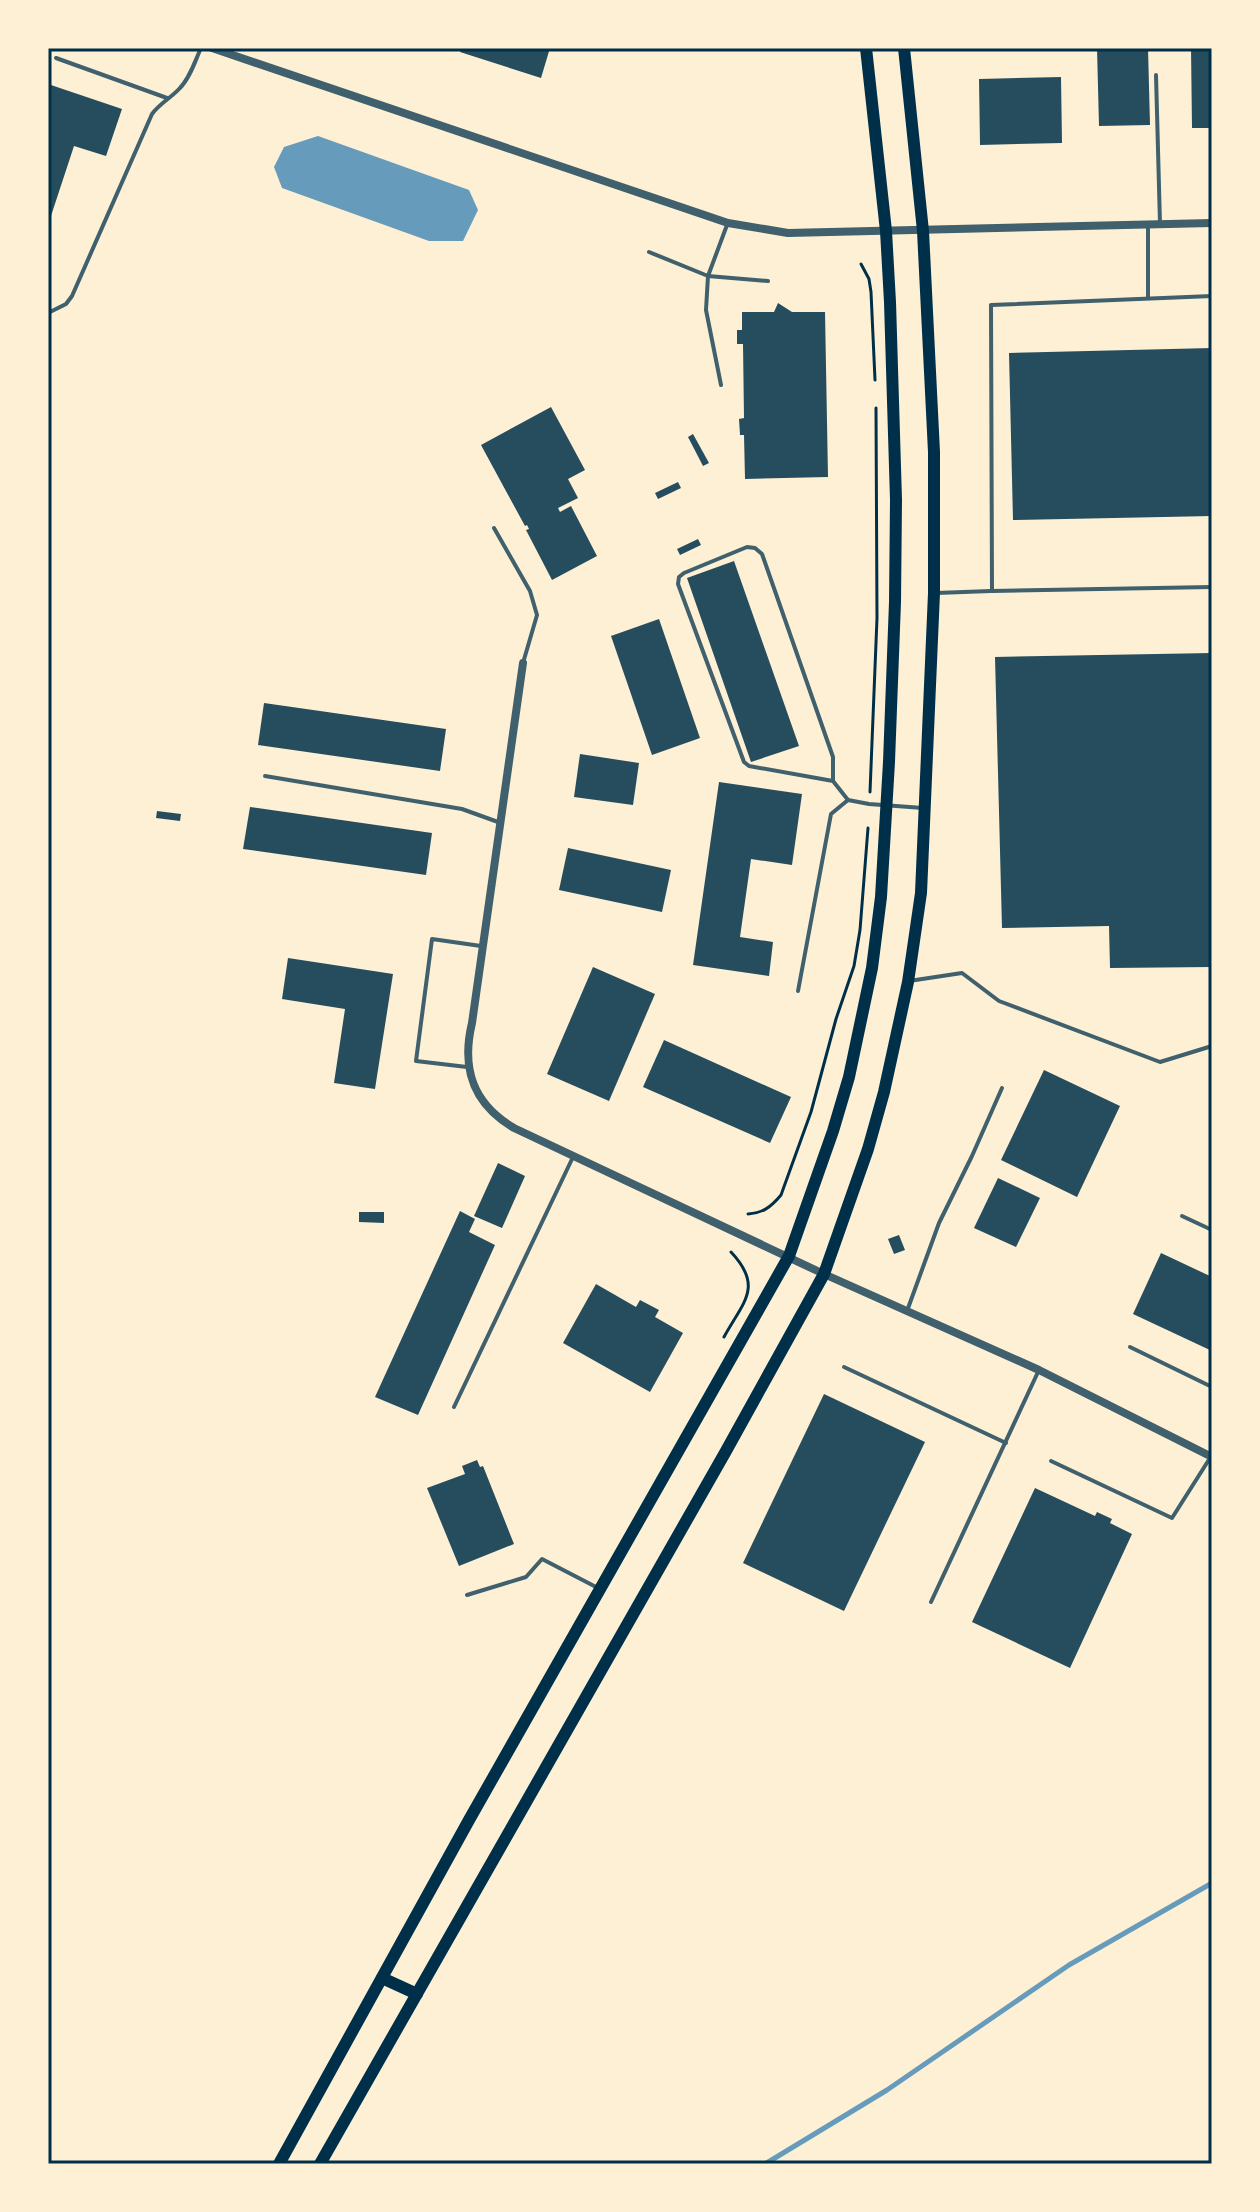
<svg xmlns="http://www.w3.org/2000/svg" width="1260" height="2212" viewBox="0 0 1260 2212" font-family="Literata,serif">
<rect width="100%" height="100%" fill="#fdf0d5"/>
<path fill="#669bbc" d="M318,136L469,190L478,210L463,241H429L282,188L274,167L284,147Z"/>
<g fill="none" stroke-linecap="round" stroke-linejoin="round">
<path stroke="#669bbc" stroke-width="5" d="M765,2164L887,2090L1069,1965L1212,1883"/>
</g>
<g fill="#264d5e">
<path d="M462,48H550L541,78L460,52Z"/>
<path d="M1097,48H1148L1150,125L1099,126Z"/>
<path d="M1191,48H1212V128H1192Z"/>
<path d="M1061,77L1062,143L980,145L979,79Z"/>
<path d="M48,84L122,109L106,156L74,146L49,222Z"/>
<path d="M778,303L792,312H825L828,477L745,479L744,435H740L739,419L744,418L743,344H737V330H742V312H774Z"/>
<path d="M1212,348V516L1013,520L1009,353Z"/>
<path d="M551,407L585,470L568,479L578,498L558,508L560,512L571,506L597,556L552,580L526,530L529,529L527,525L525,526L481,445Z"/>
<path d="M693,434L709,463L703,466L688,437Z"/>
<path d="M678,482L681,488L658,499L655,493Z"/>
<path d="M698,539L701,545L680,555L677,549Z"/>
<path d="M734,561L799,746L751,762L687,578Z"/>
<path d="M659,619L700,738L652,755L611,636Z"/>
<path d="M1212,653V967L1110,968L1109,926L1002,928L995,657Z"/>
<path d="M264,703L446,729L440,771L258,745Z"/>
<path d="M580,754L639,763L633,805L574,797Z"/>
<path d="M719,782L802,794L792,865L751,859L740,937L773,942L769,976L693,965Z"/>
<path d="M250,807L432,833L426,875L243,849Z"/>
<path d="M157,811L181,814L180,821L156,818Z"/>
<path d="M568,848L671,870L662,912L559,890Z"/>
<path d="M288,958L393,974L375,1089L334,1083L345,1009L282,999Z"/>
<path d="M593,967L655,994L609,1101L547,1074Z"/>
<path d="M664,1040L791,1097L770,1143L643,1087Z"/>
<path d="M1044,1070L1120,1106L1077,1197L1001,1160Z"/>
<path d="M498,1163L525,1176L502,1228L474,1216Z"/>
<path d="M998,1178L1040,1198L1016,1247L974,1228Z"/>
<path d="M460,1211L475,1219L469,1232L495,1245L418,1415L375,1397Z"/>
<path d="M359,1212H384V1223L359,1222Z"/>
<path d="M899,1235L905,1250L894,1254L888,1239Z"/>
<path d="M1161,1253L1212,1277V1351L1133,1314Z"/>
<path d="M596,1284L636,1307L640,1300L659,1310L655,1317L683,1333L650,1392L563,1343Z"/>
<path d="M824,1394L925,1442L844,1611L743,1563Z"/>
<path d="M477,1460L480,1467L483,1466L514,1544L459,1566L427,1488L465,1474L462,1466Z"/>
<path d="M1035,1488L1095,1516L1097,1512L1112,1519L1110,1523L1132,1534L1070,1668L972,1622Z"/>
</g>
<g fill="none" stroke-linecap="round" stroke-linejoin="round">
<g stroke="#003049" stroke-width="3">
<path d="M861,264L869,279L871,292L875,380"/>
<path d="M870,792L877,618L876,408"/>
<path d="M748,1214C763,1213 771,1207 781,1195L811,1112L836,1019L854,966L860,930L868,828"/>
<path d="M724,1337C743,1302 764,1287 731,1252"/>
</g>
<g stroke="#3f606c" stroke-width="4">
<path d="M56,58L167,98"/>
<path d="M1156,75L1160,224"/>
<path d="M727,225L708,276L768,281"/>
<path d="M1148,225V298"/>
<path d="M649,252L708,276L706,310L721,385"/>
<path d="M1212,296L991,305L992,591L1212,587"/>
<path d="M48,313L66,304L72,296L152,114C160,103 171,98 180,88C190,78 195,61 201,48"/>
<path d="M494,528L530,591L537,615L523,663"/>
<path d="M936,593L991,591"/>
<path d="M265,776L462,809L498,822"/>
<path d="M833,781V757L762,554L755,548L747,547L684,573L679,577L678,584L744,762L749,766L833,781L848,800L869,804L923,808"/>
<path d="M909,981L962,973L999,1001L1160,1062L1212,1046"/>
<path d="M798,991L831,814L848,800"/>
<path d="M467,1067L416,1061L432,939L481,946"/>
<path d="M1182,1216L1212,1230"/>
<path d="M907,1311L939,1223L972,1156L1002,1088"/>
<path d="M1130,1347L1212,1387"/>
<path d="M844,1367L1006,1443"/>
<path d="M454,1407L573,1157"/>
<path d="M1051,1461L1172,1518L1210,1458"/>
<path d="M467,1595L526,1577L542,1559L598,1588"/>
<path d="M931,1602L1038,1372"/>
</g>
<g stroke="#3f606c" stroke-width="8">
<path d="M212,48L728,223L788,233L1212,223"/>
<path d="M523,663L472,1023C461,1069 473,1104 514,1128L824,1274L1039,1370L1212,1457"/>
</g>
<g stroke="#003049" stroke-width="12">
<path d="M382,1978L417,1994"/>
<path d="M279,2164L469,1820L789,1256L833,1131L849,1077L872,968L881,897L889,762L895,602L896,500L890,302L886,231L866,48"/>
<path d="M320,2164L726,1451L824,1274L868,1149L884,1092L908,982L921,893L934,593V452L923,231L904,48"/>
</g>
</g>
<rect width="1260" height="2212" fill="none" stroke="#fdf0d5" stroke-width="100"/>
<rect x="50" y="50" width="1160" height="2112" fill="none" stroke="#003049" stroke-width="3"/>
</svg>
